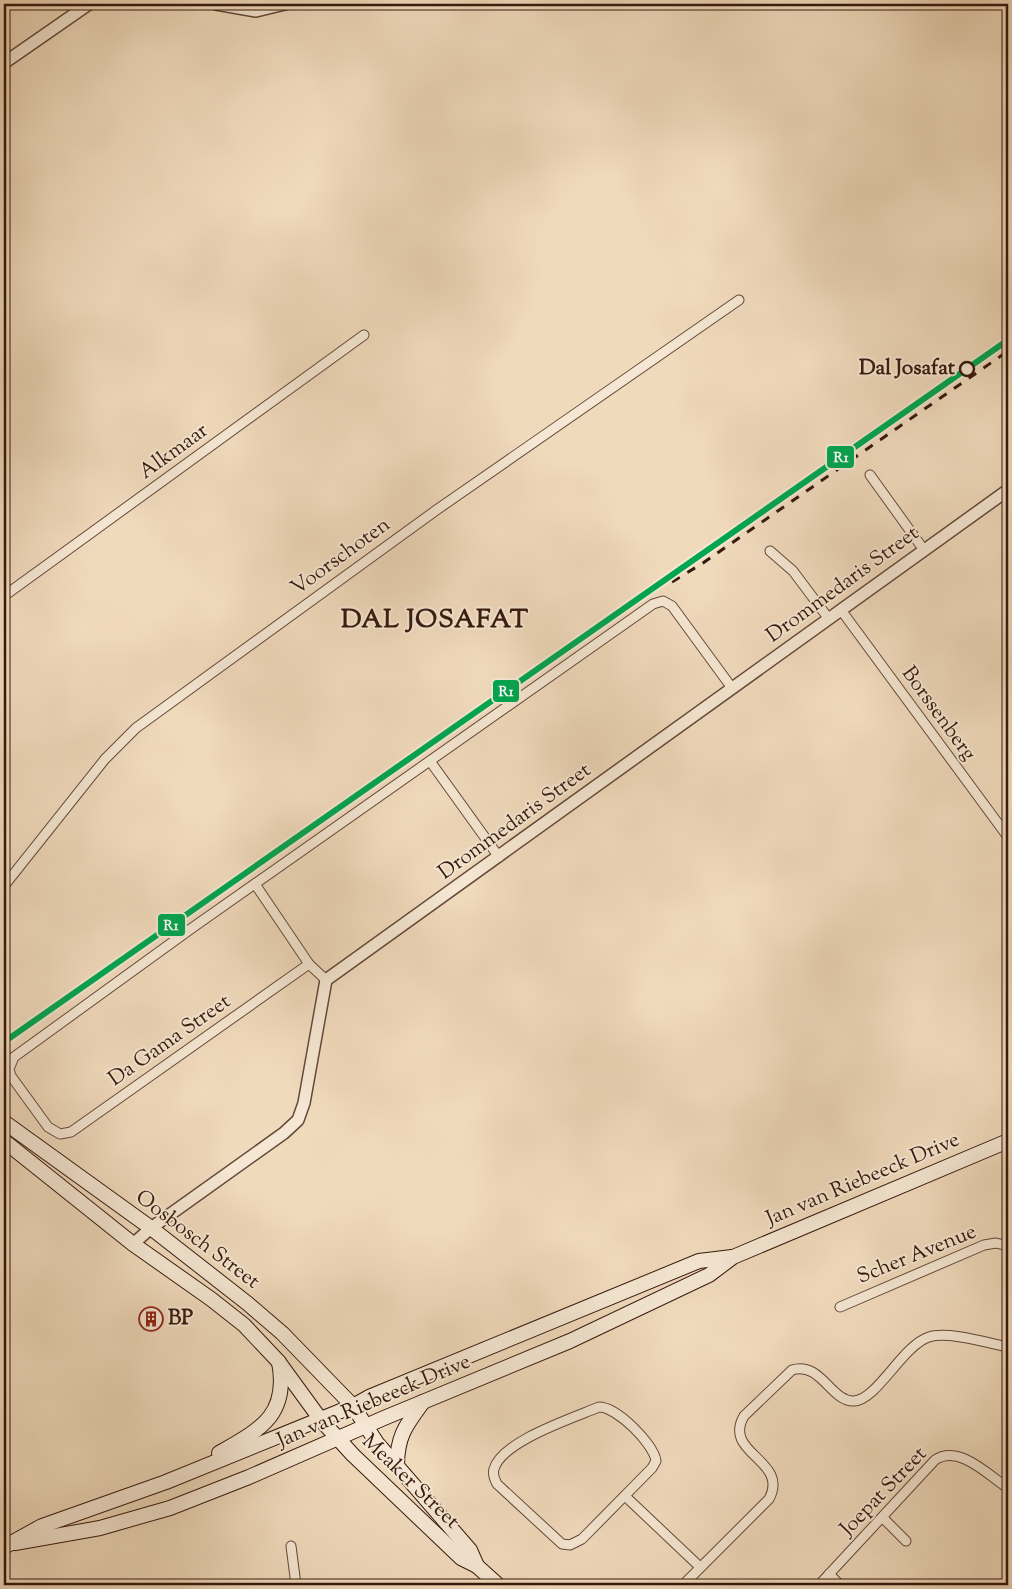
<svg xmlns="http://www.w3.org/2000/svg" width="1012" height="1589" viewBox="0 0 1012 1589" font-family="'Sorts Mill Goudy',serif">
<rect width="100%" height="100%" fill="#f0dabc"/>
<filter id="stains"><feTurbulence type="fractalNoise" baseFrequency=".004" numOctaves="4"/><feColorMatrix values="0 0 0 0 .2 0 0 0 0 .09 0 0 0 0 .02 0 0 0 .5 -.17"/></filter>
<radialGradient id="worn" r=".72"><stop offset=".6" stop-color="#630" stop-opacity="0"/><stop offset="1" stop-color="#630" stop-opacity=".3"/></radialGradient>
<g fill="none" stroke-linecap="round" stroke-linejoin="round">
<g stroke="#654839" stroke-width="11">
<g id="minor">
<path d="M870,475L924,550"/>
<path d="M770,551L793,571L829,619"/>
<path d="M4,596L364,335"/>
<path d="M841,610L1008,837"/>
<path d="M430,761L499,857"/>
<path d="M255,884L309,964L326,980"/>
<path d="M4,886L105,759L136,728L435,511L739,300"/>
<path d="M309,964L71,1132L60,1134L48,1127L11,1076L9,1069L14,1057L192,928L653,604L663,601L672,606L732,688"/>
<path d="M840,1307L984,1245L996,1243L1008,1246"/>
<path d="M599,1407C617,1407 654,1444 656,1461L652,1468L582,1539L570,1545L562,1544L497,1484C495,1480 492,1475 494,1469C502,1441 573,1418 599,1407Z"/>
<path d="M625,1496L700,1567"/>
<path d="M883,1518L906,1541"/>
<path d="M291,1546L296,1585"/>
<path d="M829,1574L840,1585"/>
<path d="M683,1585L769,1499C790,1460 722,1454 744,1416L792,1370C821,1361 831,1402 854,1401C877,1400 903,1345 929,1337C948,1331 988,1343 1008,1347"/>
<path d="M819,1585L935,1460C959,1444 988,1475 1008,1488"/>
</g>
</g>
<g stroke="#654839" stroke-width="14">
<g id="tertiary">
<path d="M216,4L256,11L285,4"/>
<path d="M4,63L89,4"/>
<path d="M133,1244L151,1228L284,1133L298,1120L304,1103L326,980L1008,490"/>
</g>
</g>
<g stroke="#37180d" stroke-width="16">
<g id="secondary">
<path d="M4,1122L151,1228L247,1303L282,1333L353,1406L377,1443L470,1550L477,1566"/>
<path d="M4,1141L133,1244L211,1299L244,1325L278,1361L321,1420L353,1455L461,1558L477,1566L498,1585"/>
<path d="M219,1453C261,1429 289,1415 279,1362"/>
<path d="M397,1466C397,1436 406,1425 423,1402"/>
<path d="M15,1543L100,1528L170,1508L249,1477L384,1418L570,1341L709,1275L733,1257L1008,1141"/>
<path d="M4,1547L42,1526L166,1482L353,1406L369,1397L699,1261L732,1257"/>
</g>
</g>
<use href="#minor" stroke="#f5e7d3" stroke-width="9"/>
<use href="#tertiary" stroke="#f5e7d3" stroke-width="11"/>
<use href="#secondary" stroke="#f5e7d3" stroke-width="14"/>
<g stroke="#37180d" stroke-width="3" stroke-dasharray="9 9" stroke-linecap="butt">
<path d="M672,582L703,563L1008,351"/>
<path d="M4,1042L1008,340"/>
</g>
<g stroke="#f5e7d3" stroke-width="10">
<path id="rail-1" d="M4,1042L1008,340"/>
</g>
<use href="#rail-1" stroke="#00a651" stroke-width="6"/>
</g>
<defs>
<g id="building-ring" transform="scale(1.25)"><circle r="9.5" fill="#f5e7d3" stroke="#8f2418" stroke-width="1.5"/><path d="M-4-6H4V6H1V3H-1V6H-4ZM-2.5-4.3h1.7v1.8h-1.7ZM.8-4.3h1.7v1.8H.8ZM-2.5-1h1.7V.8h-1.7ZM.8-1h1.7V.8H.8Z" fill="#8f2418"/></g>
</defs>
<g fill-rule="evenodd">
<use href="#building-ring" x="151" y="1319"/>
</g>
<circle fill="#f5e7d3" stroke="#37180d" stroke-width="2.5" cx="967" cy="369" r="7"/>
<g text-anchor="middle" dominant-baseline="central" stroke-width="4" stroke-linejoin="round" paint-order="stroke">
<g font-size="21" font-weight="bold" fill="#37180d" stroke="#f5e7d3" text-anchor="end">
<text x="955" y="369">Dal Josafat</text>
</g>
<g font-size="21" fill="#37180d" stroke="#f5e7d3">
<text transform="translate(174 452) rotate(-36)">Alkmaar</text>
<text transform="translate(341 557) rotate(-36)">Voorschoten</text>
<text transform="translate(843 585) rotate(-36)">Drommedaris Street</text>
<text transform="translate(938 714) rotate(54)">Borssenberg</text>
<text transform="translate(515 822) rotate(-36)">Drommedaris Street</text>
<text transform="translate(170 1041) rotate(-35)">Da Gama Street</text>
<text transform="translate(863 1180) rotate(-23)">Jan van Riebeeck Drive</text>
<text transform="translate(197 1240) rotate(37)">Oosbosch Street</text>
<text transform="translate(917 1255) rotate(-22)">Scher Avenue</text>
<text transform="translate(374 1402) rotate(-23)">Jan van Riebeeck Drive</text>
<text transform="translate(410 1482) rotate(44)">Meaker Street</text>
<text transform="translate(884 1492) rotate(-46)">Joepat Street</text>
</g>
<g font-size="21" font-weight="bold" fill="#37180d" stroke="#f5e7d3" text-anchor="start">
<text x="168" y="1319">BP</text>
</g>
<g font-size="26" font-weight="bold" letter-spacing="1" fill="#37180d" stroke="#f5e7d3">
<text x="435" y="620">DAL JOSAFAT</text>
</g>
</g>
<g stroke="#f5e7d3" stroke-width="2">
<rect x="826" y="445" width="29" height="24" rx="5" fill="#00a651"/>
<rect x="492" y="679" width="28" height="24" rx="5" fill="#00a651"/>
<rect x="157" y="913" width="29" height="24" rx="5" fill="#00a651"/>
</g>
<g font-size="14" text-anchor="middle" font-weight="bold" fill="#fff">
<text x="841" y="462">R1</text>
<text x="506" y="696">R1</text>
<text x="171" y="930">R1</text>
</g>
<rect width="1012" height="1589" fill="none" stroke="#f0dabc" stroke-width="20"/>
<rect x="5" y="5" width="1002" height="1579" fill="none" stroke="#37180d" stroke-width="2.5"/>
<rect x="10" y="10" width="992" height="1569" fill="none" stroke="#37180d"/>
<rect width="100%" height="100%" filter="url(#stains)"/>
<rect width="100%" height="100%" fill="url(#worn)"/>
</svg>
